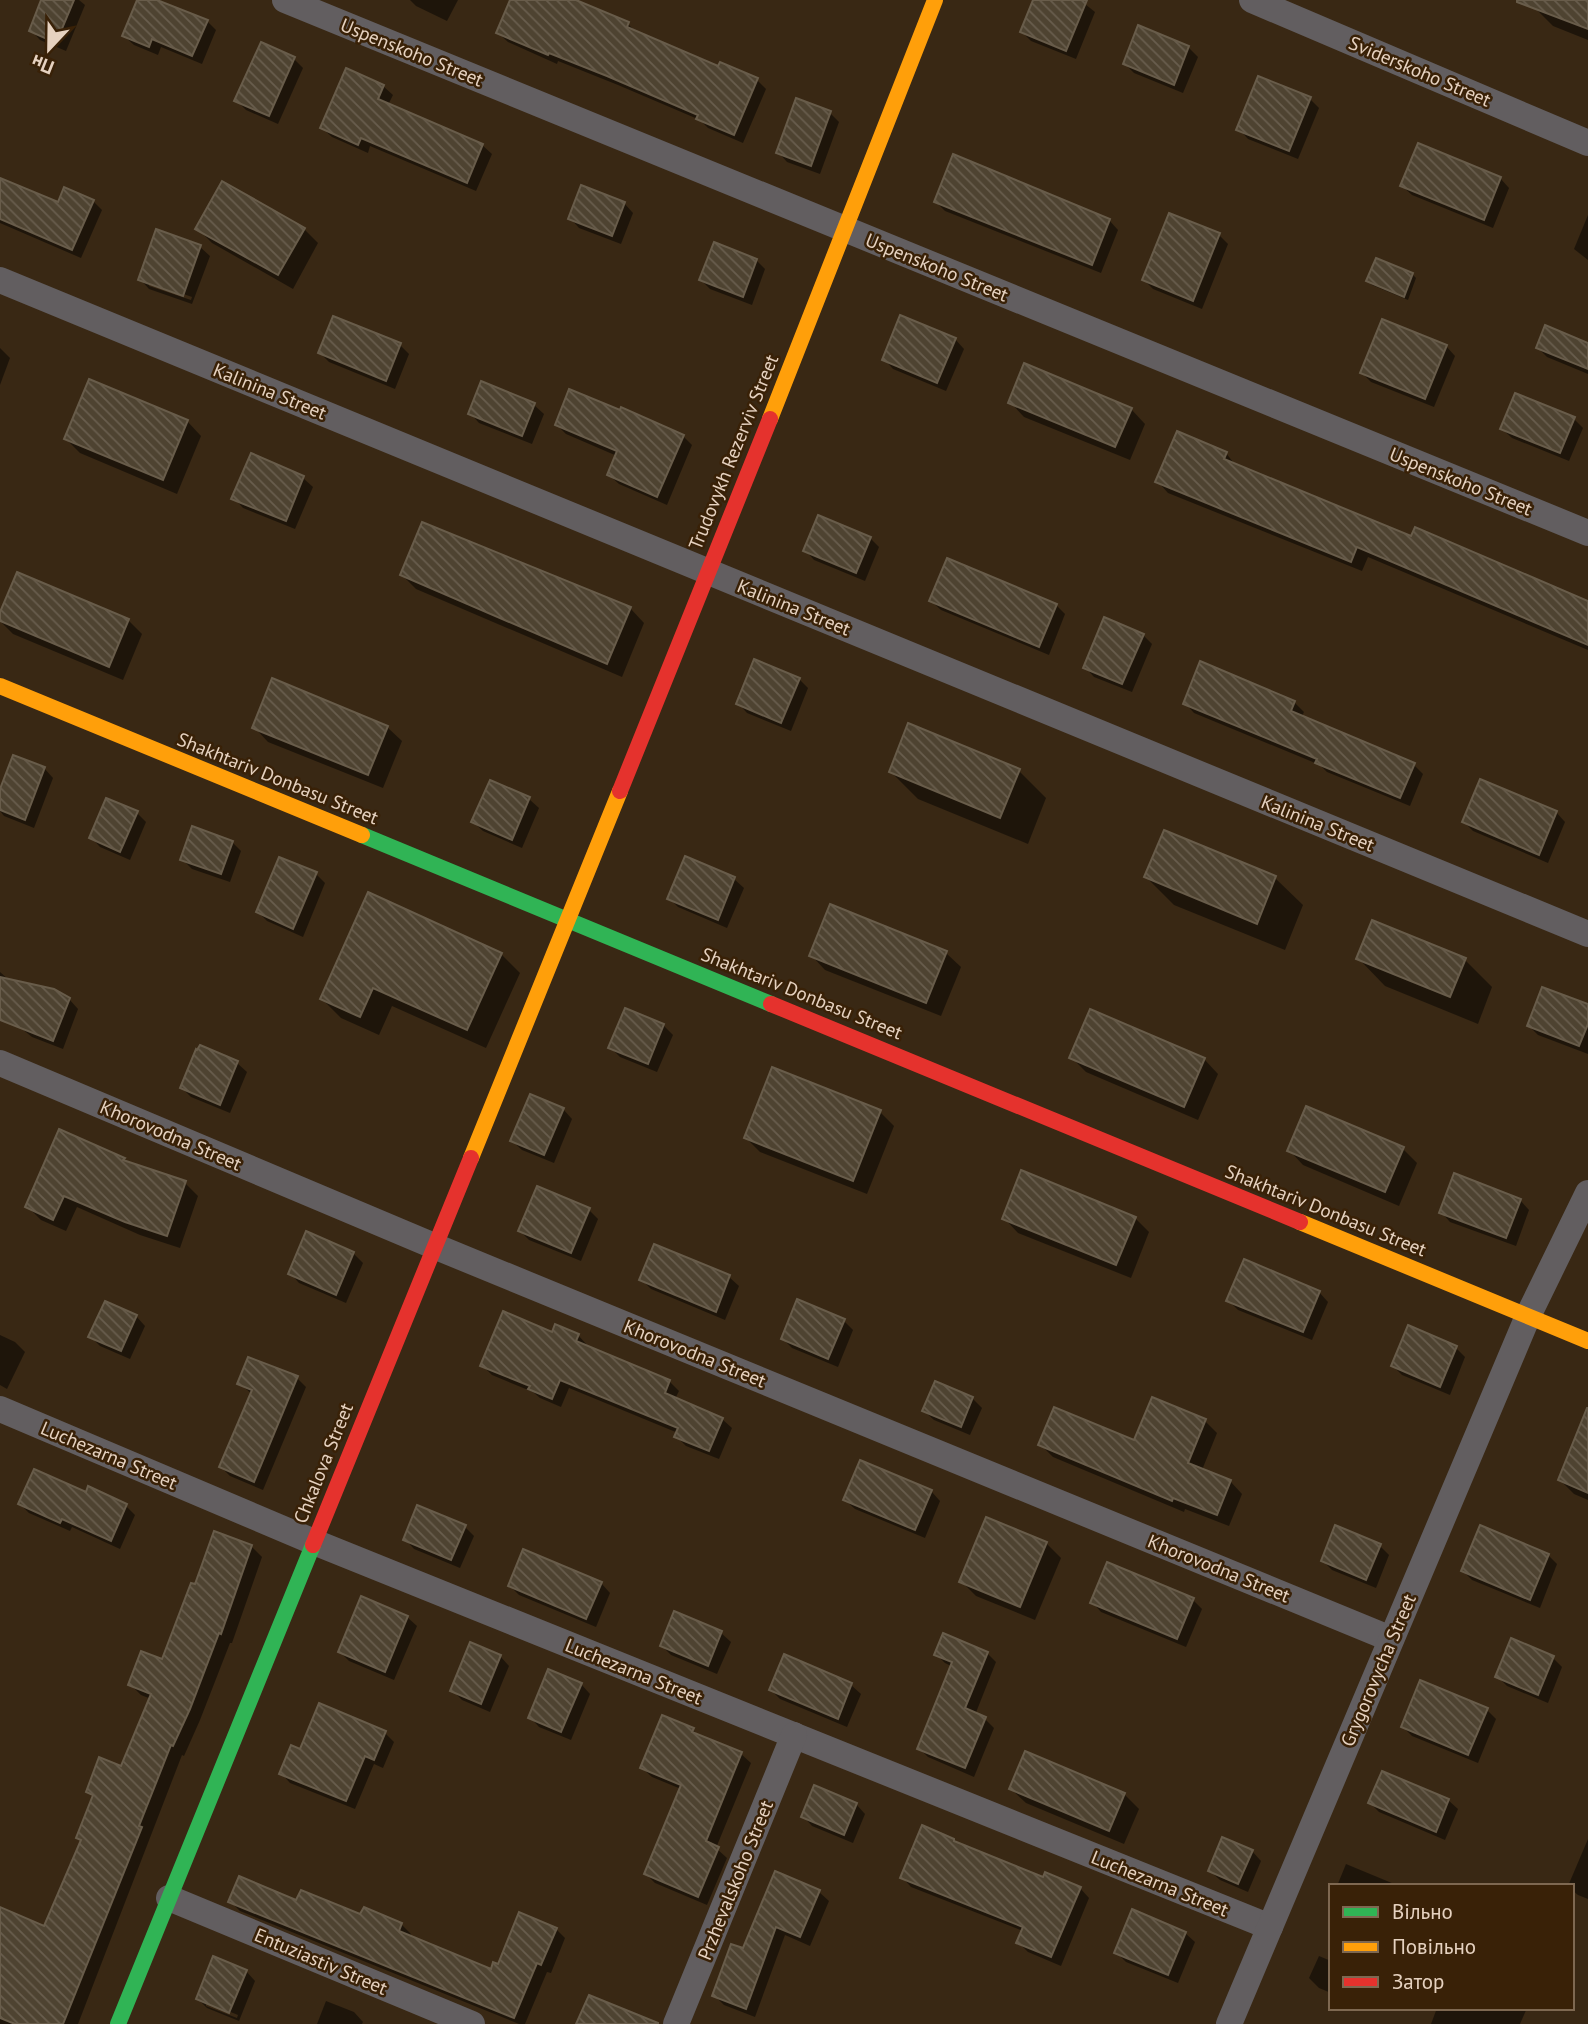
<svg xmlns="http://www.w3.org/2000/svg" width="1588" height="2024" viewBox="0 0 1588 2024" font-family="'PT Sans',sans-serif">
<defs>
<pattern id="building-back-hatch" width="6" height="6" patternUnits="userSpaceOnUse" patternTransform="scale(1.75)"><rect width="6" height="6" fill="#4e4331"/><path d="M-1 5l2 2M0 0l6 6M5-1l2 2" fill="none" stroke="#685d4d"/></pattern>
</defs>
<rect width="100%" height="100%" fill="#392814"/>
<g fill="#0007" fill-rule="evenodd">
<path d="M43,0H79L85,5L66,51L40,40L31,30Z"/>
<path d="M139,0H153L207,21L216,30L202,64L161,47L158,55L134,45L124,36Z"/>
<path d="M410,0H458L447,21L416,6Z"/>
<path d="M512,0H573L628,24L638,34L719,69L757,80L766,89L743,143L708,128L700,120L618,85L558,61L557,64L508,42L498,33Z"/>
<path d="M1035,0H1080L1095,12L1076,59L1031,41L1022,32Z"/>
<path d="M1537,0H1588V40L1553,26L1534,7Z"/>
<path d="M1188,47L1198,57L1183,93L1134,73L1125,64Z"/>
<path d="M294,59L303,68L278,124L246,110L236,100Z"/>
<path d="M383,86L393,95L388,105L482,145L492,154L476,191L370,146L368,153L332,137L322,128Z"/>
<path d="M1310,99L1319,108L1298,159L1248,139L1239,129Z"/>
<path d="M830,113L839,122L820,174L787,162L778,152Z"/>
<path d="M1500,178L1509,188L1493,228L1412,195L1402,186Z"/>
<path d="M0,180L59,204L93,201L102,210L81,258L0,223Z"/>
<path d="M936,202L1109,220L1118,230L1101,273L945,211Z"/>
<path d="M624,203L633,213L621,244L579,228L570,218Z"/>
<path d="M1588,215V260L1574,249Z"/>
<path d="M198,229H304L318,243L293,289L212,243Z"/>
<path d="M1219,235L1228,244L1202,309L1153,289L1144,280Z"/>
<path d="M200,247L210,256L192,304L149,289L140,279ZM149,282L192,297L191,300L149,286Z"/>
<path d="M756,260L765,269L752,305L710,289L701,280Z"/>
<path d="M1412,274L1416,278L1408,300L1372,285L1368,281Z"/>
<path d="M955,339L964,349L946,391L893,369L884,359Z"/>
<path d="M400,345L409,354L395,389L329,362L320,353Z"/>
<path d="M1588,345V374L1547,357L1538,348Z"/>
<path d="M1446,346L1455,356L1434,407L1371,382L1362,373Z"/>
<path d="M0,348L10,358L0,385Z"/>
<path d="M482,384L534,405L544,414L532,444L479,423L470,413Z"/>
<path d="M1010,402L1131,409L1145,424L1130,460L1024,417Z"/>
<path d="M1574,419L1583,428L1569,461L1512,438L1502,429Z"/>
<path d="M187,421L201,436L177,494L80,453L66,439Z"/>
<path d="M557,425L683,436L692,445L667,505L619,484L609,475L617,456L566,434Z"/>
<path d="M1226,453L1236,466L1412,539L1588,602V650L1368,557L1362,571L1168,493L1158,482Z"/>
<path d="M251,456L303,478L313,487L295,529L243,508L234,498Z"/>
<path d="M870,538L879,547L865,581L814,560L805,550Z"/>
<path d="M402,575L630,608L644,623L622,677L416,589Z"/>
<path d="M931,601L1056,605L1065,614L1049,655L941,610Z"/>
<path d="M0,617L128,620L142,634L123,680L13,634L0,621Z"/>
<path d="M1143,635L1152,644L1132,692L1094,677L1085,667Z"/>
<path d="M799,679L808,688L791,731L747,713L738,703Z"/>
<path d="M1294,702L1304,712L1301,718L1414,765L1423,774L1410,806L1327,772L1320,765L1194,713L1185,703Z"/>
<path d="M254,727H387L402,741L383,788L268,742Z"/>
<path d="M44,768L53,778L34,828L4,816L0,811V793Z"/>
<path d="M1019,771L1046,798L1028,844L918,799L891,772Z"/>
<path d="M490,782L529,799L539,808L522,848L483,831L473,822Z"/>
<path d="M1556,812L1565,822L1548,863L1473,831L1464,822Z"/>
<path d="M137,813L146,822L130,860L100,847L91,837Z"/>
<path d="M1165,832L1275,878L1303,905L1285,950L1174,905L1146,877Z"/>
<path d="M232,842L241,851L230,882L192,869L182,859Z"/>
<path d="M316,874L325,883L303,937L267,921L258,912Z"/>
<path d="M734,879L744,888L727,928L678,907L669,898Z"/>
<path d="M831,906L946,953L961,967L941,1016L825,970L811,955Z"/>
<path d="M501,954L520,973L486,1048L392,1006L379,1035L341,1018L322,999Z"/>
<path d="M1358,958L1465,960L1492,987L1478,1024L1385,986Z"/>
<path d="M0,972L10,981L69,999L78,1009L63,1049L32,1037L0,1011Z"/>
<path d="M1588,1006V1054L1538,1035L1529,1026Z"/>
<path d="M626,1010L663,1025L673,1035L657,1072L620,1057L610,1047Z"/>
<path d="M200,1047L237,1063L247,1072L230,1113L191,1097L182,1088Z"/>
<path d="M1071,1057L1204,1059L1218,1074L1198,1120L1086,1072Z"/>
<path d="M563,1109L572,1119L554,1163L522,1150L512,1141Z"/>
<path d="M880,1112L894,1126L867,1194L760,1152L746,1138Z"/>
<path d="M1403,1149L1417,1163L1399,1206L1303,1165L1289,1150Z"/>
<path d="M124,1159L129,1164L185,1183L198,1196L180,1248L140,1235L77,1207L66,1231L41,1220L28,1207Z"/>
<path d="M1520,1200L1529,1210L1516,1246L1450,1222L1441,1212Z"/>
<path d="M589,1210L598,1219L581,1261L529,1240L520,1231Z"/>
<path d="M1004,1218H1135L1149,1232L1131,1278L1018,1233Z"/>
<path d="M655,1246L729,1277L739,1286L725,1320L651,1289L641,1279Z"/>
<path d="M353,1253L363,1263L346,1303L299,1283L290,1273Z"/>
<path d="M1319,1292L1328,1302L1312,1340L1238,1310L1228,1300Z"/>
<path d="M136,1316L145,1326L130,1359L100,1346L90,1336Z"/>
<path d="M844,1321L853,1330L838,1367L792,1348L783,1339Z"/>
<path d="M553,1334L578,1335L587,1345L586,1347L669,1381L679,1391L675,1399L722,1419L732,1428L719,1459L686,1446L676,1436L678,1433L569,1388L561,1407L540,1398L533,1392L492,1375L483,1366Z"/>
<path d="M0,1335L15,1342L25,1352L7,1389L0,1385Z"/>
<path d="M1456,1348L1465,1357L1450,1395L1402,1375L1393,1366Z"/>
<path d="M297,1378L306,1387L263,1490L230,1476L221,1467L252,1394L239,1383Z"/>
<path d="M972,1398L982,1408L970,1435L934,1420L924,1411Z"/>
<path d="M1588,1411V1500L1574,1494L1560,1480Z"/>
<path d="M1205,1421L1217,1433L1202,1470L1230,1481L1242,1494L1229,1526L1185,1509L1184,1512L1053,1457L1040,1444L1135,1442Z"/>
<path d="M931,1491L940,1501L925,1538L855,1509L845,1500Z"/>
<path d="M87,1494L126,1506L135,1515L120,1549L72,1527L70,1531L29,1513L20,1504Z"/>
<path d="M465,1527L474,1536L460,1568L414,1549L405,1539Z"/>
<path d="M1046,1543L1061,1558L1035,1620L976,1596L961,1581Z"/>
<path d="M251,1546L262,1557L232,1643H230L200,1720L184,1756L182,1755L78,2024H0V1909L44,1929L82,1842L78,1838L94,1798L88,1791L122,1768L151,1699L141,1695L130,1684L163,1661L196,1586Z"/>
<path d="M1380,1546L1389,1555L1376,1588L1332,1570L1323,1561Z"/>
<path d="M1548,1555L1557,1564L1540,1608L1472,1580L1463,1571Z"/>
<path d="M601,1583L610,1593L596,1627L519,1595L510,1586Z"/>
<path d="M1193,1600L1202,1609L1186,1647L1101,1612L1092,1602Z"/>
<path d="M675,1613L721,1633L731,1642L717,1674L671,1655L662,1646Z"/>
<path d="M407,1617L417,1626L394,1680L349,1661L340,1652Z"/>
<path d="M987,1653L996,1662L975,1715L985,1719L994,1728L974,1777L928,1757L919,1748L953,1667L945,1663L936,1654Z"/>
<path d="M500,1656L509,1666L490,1712L462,1700L452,1690Z"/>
<path d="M1553,1658L1562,1667L1548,1703L1507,1686L1497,1676Z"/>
<path d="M581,1684L590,1694L571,1740L539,1727L530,1717Z"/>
<path d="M851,1685L861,1694L847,1727L780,1699L771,1690Z"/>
<path d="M1487,1710L1496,1719L1478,1763L1412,1736L1403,1727Z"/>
<path d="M693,1730L700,1737L741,1754L751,1763L716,1848L727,1858L707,1905L655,1883L646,1874L681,1789L652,1777L642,1768Z"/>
<path d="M385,1733L394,1742L383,1768L374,1764L355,1809L290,1783L281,1773L301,1751Z"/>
<path d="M1011,1789L1124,1794L1139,1809L1124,1844L1026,1803Z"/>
<path d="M1448,1800L1458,1809L1445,1840L1379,1812L1370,1803Z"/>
<path d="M856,1804L865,1814L853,1843L812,1826L803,1816Z"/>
<path d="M1588,1839V1899L1578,1895L1572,1890V1886H1568Z"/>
<path d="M957,1844L1044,1879L1080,1888L1089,1898L1061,1966L1028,1952L1018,1942L1023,1931L911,1887L902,1877Z"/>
<path d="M1252,1851L1261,1861L1248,1892L1220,1880L1210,1871Z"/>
<path d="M1346,1864L1399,1886H1337Z"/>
<path d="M776,1873L819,1892L829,1901L810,1946L785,1935L755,2017L724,2005L715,1996L744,1950Z"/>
<path d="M230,1901L361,1917L401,1924L411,1934L409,1937L492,1971L556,1929L565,1938L551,1973L547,1972L525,2024H519L240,1911Z"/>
<path d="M1185,1933L1195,1942L1178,1983L1126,1962L1116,1952Z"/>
<path d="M1319,1956L1331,1961V1993L1319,1988L1309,1978Z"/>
<path d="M246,1971L255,1981L239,2021L207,2008L198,1999ZM206,2002L238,2015L237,2018L206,2006Z"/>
<path d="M326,2001L354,2012L363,2022L362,2024H317Z"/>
<path d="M1437,2008H1527L1520,2024H1431Z"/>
</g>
<g fill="url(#building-back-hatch)" stroke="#685c4a" stroke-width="2">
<path d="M41,0H74L56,43L29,31Z"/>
<path d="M137,0H157L208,20L192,56L152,39L149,47L122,36Z"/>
<path d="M510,0H576L629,22L627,27L718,66L720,62L758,78L734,135L696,119L698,115L607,76L549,53L548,55L496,33Z"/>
<path d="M1033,0H1087L1066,51L1020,32Z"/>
<path d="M1517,0H1588V29L1517,2Z"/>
<path d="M1138,25L1189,46L1174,85L1123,64Z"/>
<path d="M261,42L295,57L269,116L234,101Z"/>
<path d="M346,68L384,85L378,99L483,144L467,183L361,138L358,145L320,128Z"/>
<path d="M1258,76L1311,97L1289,151L1236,130Z"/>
<path d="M796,98L831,111L811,166L776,153Z"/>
<path d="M1418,143L1501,177L1484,220L1400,186Z"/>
<path d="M953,154L1110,219L1092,265L934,202Z"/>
<path d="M0,178L58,202L64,187L94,200L72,250L0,219Z"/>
<path d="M222,181L305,228L278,275L195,229Z"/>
<path d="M581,185L625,202L612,236L568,219Z"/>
<path d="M1169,213L1220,233L1193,301L1142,280Z"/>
<path d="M156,229L201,245L183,296L138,280Z"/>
<path d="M714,242L757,259L743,297L699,280Z"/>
<path d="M1376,258L1413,273L1404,297L1366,281Z"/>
<path d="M900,315L956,338L937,383L882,360Z"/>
<path d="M333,316L401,343L386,381L318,353Z"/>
<path d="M1382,319L1447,345L1425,399L1360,373Z"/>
<path d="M1545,325L1588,343V369L1536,348Z"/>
<path d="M1024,363L1132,408L1115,447L1008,403Z"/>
<path d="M89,379L188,420L163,480L64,439Z"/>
<path d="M481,381L535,403L522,436L468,414Z"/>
<path d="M569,389L620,410L621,407L684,435L657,497L607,475L617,451L555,425Z"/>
<path d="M1515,393L1575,417L1560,453L1500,429Z"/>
<path d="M1177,431L1227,452L1224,459L1411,536L1415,527L1588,601V645L1357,547L1351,562L1155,482Z"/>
<path d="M251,453L304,476L286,521L231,499Z"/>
<path d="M818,515L871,537L856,573L803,551Z"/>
<path d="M422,522L631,607L607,664L400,575Z"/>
<path d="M947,558L1057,604L1039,647L929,601Z"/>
<path d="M17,572L129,619L109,667L0,621V612Z"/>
<path d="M1104,617L1144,634L1122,684L1083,668Z"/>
<path d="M754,659L800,678L781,723L736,704Z"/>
<path d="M1200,661L1295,701L1291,711L1415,763L1400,798L1315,763L1317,759L1183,704Z"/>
<path d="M272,678L388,726L368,775L252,728Z"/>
<path d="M908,723L1020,769L1000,818L889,772Z"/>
<path d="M13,755L45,767L25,820L0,810V789Z"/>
<path d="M1480,779L1557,811L1539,855L1462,822Z"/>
<path d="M490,780L530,797L512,840L471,822Z"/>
<path d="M106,798L138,811L120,852L89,838Z"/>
<path d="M192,826L233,841L221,874L180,860Z"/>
<path d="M1164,830L1276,876L1257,924L1144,877Z"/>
<path d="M685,856L735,877L718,920L667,899Z"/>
<path d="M279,857L317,872L293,929L256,912Z"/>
<path d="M368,892L502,953L467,1030L373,988L360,1017L320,999Z"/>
<path d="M830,904L947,951L926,1003L809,956Z"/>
<path d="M1372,920L1466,958L1450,997L1356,959Z"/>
<path d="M0,977L54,989L70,998L53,1041L0,1020Z"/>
<path d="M1542,987L1588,1004V1024L1579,1046L1527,1026Z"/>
<path d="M625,1008L664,1024L648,1064L608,1048Z"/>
<path d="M1090,1009L1205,1058L1184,1107L1069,1058Z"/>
<path d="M200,1045L238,1061L220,1105L180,1088L196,1049L197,1050Z"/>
<path d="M772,1067L881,1110L853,1181L744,1138Z"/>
<path d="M530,1094L564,1108L544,1155L510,1141Z"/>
<path d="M1306,1106L1404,1147L1385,1192L1287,1151Z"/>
<path d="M59,1129L125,1158L123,1160L186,1181L167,1236L125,1222L64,1196L53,1220L25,1207Z"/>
<path d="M1021,1170L1136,1217L1116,1265L1002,1219Z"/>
<path d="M1454,1173L1521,1199L1506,1238L1439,1213Z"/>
<path d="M537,1186L590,1208L571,1253L518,1231Z"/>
<path d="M306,1231L354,1252L336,1295L288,1274Z"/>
<path d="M654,1244L730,1275L716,1312L639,1280Z"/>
<path d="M1244,1259L1320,1291L1303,1332L1226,1301Z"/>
<path d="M797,1299L845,1319L828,1359L781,1339Z"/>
<path d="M105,1301L137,1315L121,1351L88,1337Z"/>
<path d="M503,1311L552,1332L555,1324L579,1334L576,1341L670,1380L665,1393L723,1418L709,1451L674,1437L678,1428L560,1380L552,1399L528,1389L530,1386L480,1366Z"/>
<path d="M1408,1325L1457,1346L1440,1387L1391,1366Z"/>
<path d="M248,1357L298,1376L254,1482L219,1467L252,1390L237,1384Z"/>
<path d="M935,1381L973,1397L961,1427L922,1411Z"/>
<path d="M1152,1397L1206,1419L1188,1463L1231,1480L1217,1515L1173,1498L1172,1501L1038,1445L1054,1407L1134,1440Z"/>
<path d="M1587,1408H1588V1493L1558,1480Z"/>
<path d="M860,1460L932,1490L915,1530L843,1500Z"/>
<path d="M34,1469L86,1492L88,1486L127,1504L111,1541L62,1519L60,1523L18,1504Z"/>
<path d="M417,1505L466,1525L451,1560L403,1540Z"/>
<path d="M986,1517L1047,1542L1020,1607L959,1582Z"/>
<path d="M1335,1525L1381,1544L1366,1580L1321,1561Z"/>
<path d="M1480,1525L1549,1554L1530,1600L1461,1571Z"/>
<path d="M214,1531L252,1545L221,1634L219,1633L190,1709L173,1746L171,1745L139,1826L142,1827L63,2024H15L0,2018V1907L44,1926L81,1840L76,1838L93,1795L86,1792L99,1757L121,1766L151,1694L128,1685L141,1651L162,1659L191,1583L195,1584Z"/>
<path d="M523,1549L602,1582L586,1619L508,1586Z"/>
<path d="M1107,1562L1194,1598L1177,1639L1090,1603Z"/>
<path d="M361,1596L408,1616L385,1672L338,1652Z"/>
<path d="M674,1611L722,1631L708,1666L660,1646Z"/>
<path d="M943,1633L988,1652L965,1708L986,1717L965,1768L917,1749L952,1662L934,1655Z"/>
<path d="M1511,1638L1554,1656L1538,1695L1495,1677Z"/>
<path d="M470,1642L501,1655L481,1704L450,1691Z"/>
<path d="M784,1654L852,1683L838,1719L769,1690Z"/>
<path d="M548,1669L582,1683L561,1732L528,1718Z"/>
<path d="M1420,1680L1488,1708L1468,1755L1401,1727Z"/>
<path d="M319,1703L386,1731L374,1760L365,1756L346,1801L279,1774L291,1745L300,1749Z"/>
<path d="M662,1715L694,1728L692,1732L742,1752L706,1841L719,1847L698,1897L644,1874L681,1785L640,1768Z"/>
<path d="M1025,1751L1125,1793L1109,1831L1009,1789Z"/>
<path d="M1382,1771L1449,1799L1436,1832L1368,1803Z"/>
<path d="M814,1785L857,1803L844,1835L801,1817Z"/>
<path d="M922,1825L954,1839V1841L1043,1877L1045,1872L1081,1887L1051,1957L1016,1943L1023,1927L900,1878Z"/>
<path d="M1222,1837L1253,1850L1238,1884L1208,1871Z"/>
<path d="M775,1871L820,1890L800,1937L776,1927L746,2009L712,1996L731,1944L743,1948Z"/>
<path d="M239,1876L296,1900L301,1890L360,1914L364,1907L402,1923L399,1931L491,1969L493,1962L498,1964L519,1912L557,1928L541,1965L537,1963L514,2018L228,1902Z"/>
<path d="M1132,1909L1186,1932L1168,1975L1114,1953Z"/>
<path d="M213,1956L247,1970L229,2013L196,1999Z"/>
<path d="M589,1995L658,2023V2024H576Z"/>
</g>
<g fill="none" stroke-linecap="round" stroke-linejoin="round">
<g stroke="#625e60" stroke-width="26">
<path d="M285,0L1588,533"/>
<path d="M1252,0L1588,143"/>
<path d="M0,280L1588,934"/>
<path d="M0,1063L434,1246L1391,1639"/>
<path d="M0,1409L314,1542L1270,1927"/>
<path d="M169,1898L472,2024"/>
<path d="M676,2024L794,1735"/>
<path d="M1229,2024L1528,1316L1588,1193"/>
</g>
<g stroke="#30b455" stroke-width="16">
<path d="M362,835L771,1004"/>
<path d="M118,2024L313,1545"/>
</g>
<g stroke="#ff9f0a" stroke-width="16">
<path d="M770,419L935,0"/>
<path d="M0,686L362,835"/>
<path d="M471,1158L620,791"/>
<path d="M1300,1222L1588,1341"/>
</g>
<g stroke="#e5322d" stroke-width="16">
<path d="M620,791L770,419"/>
<path d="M771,1004L1300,1222"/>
<path d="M313,1545L471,1158"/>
</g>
</g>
<g text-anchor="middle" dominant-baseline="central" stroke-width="5" stroke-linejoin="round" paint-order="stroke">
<g font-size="19" fill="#e6d2c0" stroke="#392107">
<text transform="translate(412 52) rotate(22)">Uspenskoho Street</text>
<text transform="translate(1420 71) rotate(23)">Sviderskoho Street</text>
<text transform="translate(937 267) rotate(22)">Uspenskoho Street</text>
<text transform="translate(270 391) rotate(22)">Kalinina Street</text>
<text transform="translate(733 452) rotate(-68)">Trudovykh Rezerviv Street</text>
<text transform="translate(1461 481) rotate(22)">Uspenskoho Street</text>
<text transform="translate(794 607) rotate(22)">Kalinina Street</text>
<text transform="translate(278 778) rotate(22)">Shakhtariv Donbasu Street</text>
<text transform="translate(1318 823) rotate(22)">Kalinina Street</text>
<text transform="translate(802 993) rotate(22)">Shakhtariv Donbasu Street</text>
<text transform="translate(171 1135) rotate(23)">Khorovodna Street</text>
<text transform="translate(1326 1210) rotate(22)">Shakhtariv Donbasu Street</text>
<text transform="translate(695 1353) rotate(22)">Khorovodna Street</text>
<text transform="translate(109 1455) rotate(23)">Luchezarna Street</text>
<text transform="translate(323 1463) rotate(-68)">Chkalova Street</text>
<text transform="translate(1219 1568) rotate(22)">Khorovodna Street</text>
<text transform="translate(1378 1670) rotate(-67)">Grygorovycha Street</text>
<text transform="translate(634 1671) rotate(22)">Luchezarna Street</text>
<text transform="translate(735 1880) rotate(-68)">Przhevalskoho Street</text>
<text transform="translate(1160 1883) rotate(22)">Luchezarna Street</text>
<text transform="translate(321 1961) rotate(23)">Entuziastiv Street</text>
</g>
</g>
<rect x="1329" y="1884" width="245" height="126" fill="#392107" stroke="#7e6851" stroke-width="2"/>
<rect x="1343" y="1907" width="35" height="10" fill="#30b455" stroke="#7e6851" stroke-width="2"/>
<text x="1392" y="1919" font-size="21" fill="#e6d2c0">Вільно</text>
<rect x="1343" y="1942" width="35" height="10" fill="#ff9f0a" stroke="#7e6851" stroke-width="2"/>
<text x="1392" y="1954" font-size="21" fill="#e6d2c0">Повільно</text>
<rect x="1343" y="1977" width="35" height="10" fill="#e5322d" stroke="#7e6851" stroke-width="2"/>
<text x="1392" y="1989" font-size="21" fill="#e6d2c0">Затор</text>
<g transform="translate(49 49) rotate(202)" stroke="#392107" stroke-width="5" paint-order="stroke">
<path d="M0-5L12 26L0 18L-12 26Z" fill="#e6d2c0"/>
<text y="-10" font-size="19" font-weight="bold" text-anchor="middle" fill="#e6d2c0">Пн</text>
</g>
</svg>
